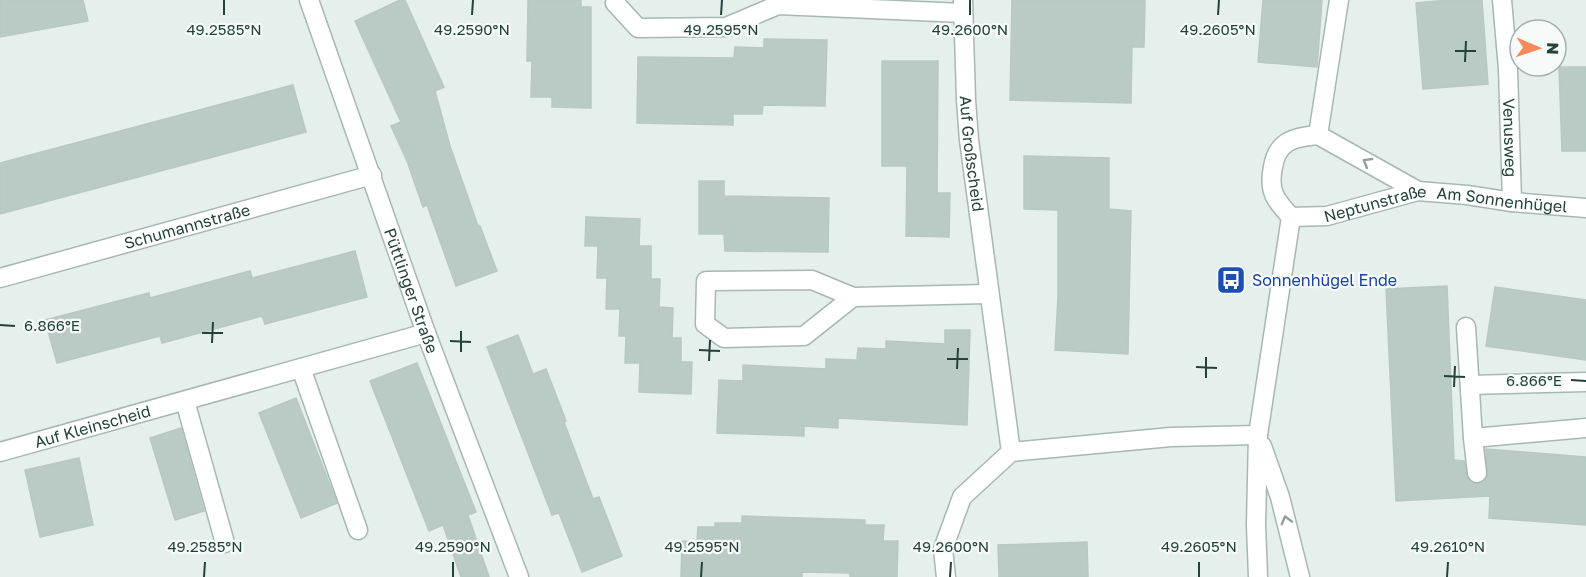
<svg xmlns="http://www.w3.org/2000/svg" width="1586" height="577" viewBox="0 0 1586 577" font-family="'Golos Text',sans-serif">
<rect width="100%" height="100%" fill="#e5efeb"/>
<g fill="#bacac4" stroke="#b7c9c2" stroke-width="1.5">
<path d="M0,0H83L88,21L0,37Z"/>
<path d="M400,0H405L444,87L435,91L450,146L478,226H480L497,271L456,286L427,205L423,207L407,161L391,126L401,122L355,21Z"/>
<path d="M528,0H581V7H591V108L552,107V97H531L532,61H527Z"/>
<path d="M1012,0H1145L1144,47H1132L1131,103L1010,100Z"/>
<path d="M1263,0H1322L1317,67L1258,62Z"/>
<path d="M1448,0H1482L1488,84L1423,89L1416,3Z"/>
<path d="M764,39L827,40L825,106L763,105L762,114H733V125L637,123L638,57L734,58L735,47L764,48Z"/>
<path d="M882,61H938L937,193H950L949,237L906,236L907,166H882Z"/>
<path d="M1559,67H1586V151H1562Z"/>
<path d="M293,85L306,132L0,214V163Z"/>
<path d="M1024,156L1109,158V209L1131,211L1128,354L1055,350L1058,297V210L1024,209Z"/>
<path d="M699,181H724V196L829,198L828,252L725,251L724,234H699Z"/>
<path d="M586,217L640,219L639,246H651V279H660L659,307L673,308L672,338H681V362H692L691,394L639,392L640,363H625L626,336H619L620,309H606L607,278H597L598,246H585Z"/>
<path d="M355,251L367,297L265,324L262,316L162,343L160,336L57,363L45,320L149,293L150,298L250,271L252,278Z"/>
<path d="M1447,286L1454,460L1464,461L1468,479L1472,483L1478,484L1483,482L1487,477L1486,449L1586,457V525L1489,518L1490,496L1396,501L1386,289Z"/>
<path d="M1495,287L1586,300V360L1486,346Z"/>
<path d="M945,330H970L967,425L838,418V428L804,426V436L717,433L719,380L743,381V365L826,369V359L857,360L858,348L886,349V341L945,344Z"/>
<path d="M518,335L533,374L546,369L566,421L564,422L593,499L599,497L622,556L582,572L559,513L552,515L487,347Z"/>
<path d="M417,363L476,512L468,515L489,577H461L443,525L429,531L370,381Z"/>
<path d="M296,398L337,503L301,518L259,413Z"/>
<path d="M181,428L204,511L175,520L150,438Z"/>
<path d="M79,458L93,525L40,537L25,470Z"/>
<path d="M742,516L865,520V525H884L883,541H898L897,577H850V573L802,572V577H681L682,541L697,542L698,527H715V523H742Z"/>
<path d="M1087,542L1088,577H999L998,545Z"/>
</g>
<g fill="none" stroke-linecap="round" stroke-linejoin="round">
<g stroke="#a7b8b3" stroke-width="21">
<g id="minor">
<path id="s1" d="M309,0L426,333L519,577"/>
<path d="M616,0L615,3L638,28L726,27L778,5L963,13"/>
<path id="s2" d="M963,0L966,100L969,140L1011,452"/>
<path id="s3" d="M1502,0L1508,69L1512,202"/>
<path d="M1318,135L1339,0"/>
<path id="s4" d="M1418,191L1318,135C1294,137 1277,141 1273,167C1268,191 1275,200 1291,217L1327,216L1418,191L1467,195L1512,202L1586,208"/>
<path id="s5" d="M0,278L372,175"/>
<path d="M853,297L804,336L724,338L705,324L706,281L812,280L853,297L988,294"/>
<path d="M1466,327L1473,438L1477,473"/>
<path d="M301,368L358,530"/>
<path d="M1470,385L1586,382"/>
<path d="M185,401L225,543"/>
<path d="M1473,438L1586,428"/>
<path d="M1262,446L1280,497L1300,577"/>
<path id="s6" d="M0,452L426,333"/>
<path d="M946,577L943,549L962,497L1011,452L1171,437L1258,435"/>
<path d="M1258,577L1256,525L1258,435L1291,217"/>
</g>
</g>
<use href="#minor" stroke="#fff" stroke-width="18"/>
</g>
<defs><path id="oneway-chevron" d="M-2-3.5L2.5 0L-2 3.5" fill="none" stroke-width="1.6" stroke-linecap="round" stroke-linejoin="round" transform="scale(1.5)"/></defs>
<g stroke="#91a09d">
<use href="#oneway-chevron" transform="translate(1367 162) rotate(-150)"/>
<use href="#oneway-chevron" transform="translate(1286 520) rotate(-105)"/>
</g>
<path fill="none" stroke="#23423b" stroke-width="2" d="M224,15V0M472,15L473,0M721,15L722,0M970,15V0M1218,15L1219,0M1455,51H1476M1465,62L1466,41M0,325L15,326M202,333H223M450,341L471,342M212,343L213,322M699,350L720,351M461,352V331M947,359H968M709,361L710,340M1196,367L1217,368M957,369L958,348M1444,376L1465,377M1206,378V357M1571,380L1586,381M1454,387L1455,366M204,577L205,562M453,577V562M701,577L702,562M950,577L951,562M1199,577V562M1447,577L1448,562"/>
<defs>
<g id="bus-square" transform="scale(1.5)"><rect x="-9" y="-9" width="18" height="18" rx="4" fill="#1a4fb4" stroke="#f6fbf9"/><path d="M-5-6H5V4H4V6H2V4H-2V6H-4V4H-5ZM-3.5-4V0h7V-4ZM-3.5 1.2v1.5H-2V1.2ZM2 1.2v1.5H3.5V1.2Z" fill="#fff"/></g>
</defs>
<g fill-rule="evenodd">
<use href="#bus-square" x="1231" y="280"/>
</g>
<g text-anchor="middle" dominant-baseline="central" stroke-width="4.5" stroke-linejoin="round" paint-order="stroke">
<g font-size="16" fill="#23423b" stroke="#f6fbf9">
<text stroke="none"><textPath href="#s3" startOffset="138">Venusweg</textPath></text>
<text stroke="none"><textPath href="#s2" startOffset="154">Auf Großscheid</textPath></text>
<text stroke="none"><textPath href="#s4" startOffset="447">Am Sonnenhügel</textPath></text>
<text stroke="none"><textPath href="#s4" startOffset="318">Neptunstraße</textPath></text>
<text stroke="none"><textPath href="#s5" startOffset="194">Schumannstraße</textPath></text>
<text stroke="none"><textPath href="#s1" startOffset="308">Püttlinger Straße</textPath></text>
<text stroke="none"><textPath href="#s6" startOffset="96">Auf Kleinscheid</textPath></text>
</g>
<g font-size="16" fill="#164399" stroke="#f6fbf9" text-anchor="start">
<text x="1252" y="280">Sonnenhügel Ende</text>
</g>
</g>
<g font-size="15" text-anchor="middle" fill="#23423b" stroke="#f6fbf9" stroke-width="4.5" stroke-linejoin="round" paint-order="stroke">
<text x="224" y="35">49.2585°N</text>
<text x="472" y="35">49.2590°N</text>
<text x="721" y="35">49.2595°N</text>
<text x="970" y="35">49.2600°N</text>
<text x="1218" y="35">49.2605°N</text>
<text x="52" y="331">6.866°E</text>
<text x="1534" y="386">6.866°E</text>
<text x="205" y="552">49.2585°N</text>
<text x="453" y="552">49.2590°N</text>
<text x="702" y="552">49.2595°N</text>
<text x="951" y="552">49.2600°N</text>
<text x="1199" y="552">49.2605°N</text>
<text x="1448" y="552">49.2610°N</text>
</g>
<g transform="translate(1538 48) rotate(92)"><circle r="28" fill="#f6fbf9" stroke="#a2b1ad" stroke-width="1.5"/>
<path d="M0-4.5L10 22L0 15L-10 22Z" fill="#f7895b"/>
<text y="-9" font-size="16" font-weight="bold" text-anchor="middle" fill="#23423b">N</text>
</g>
</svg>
